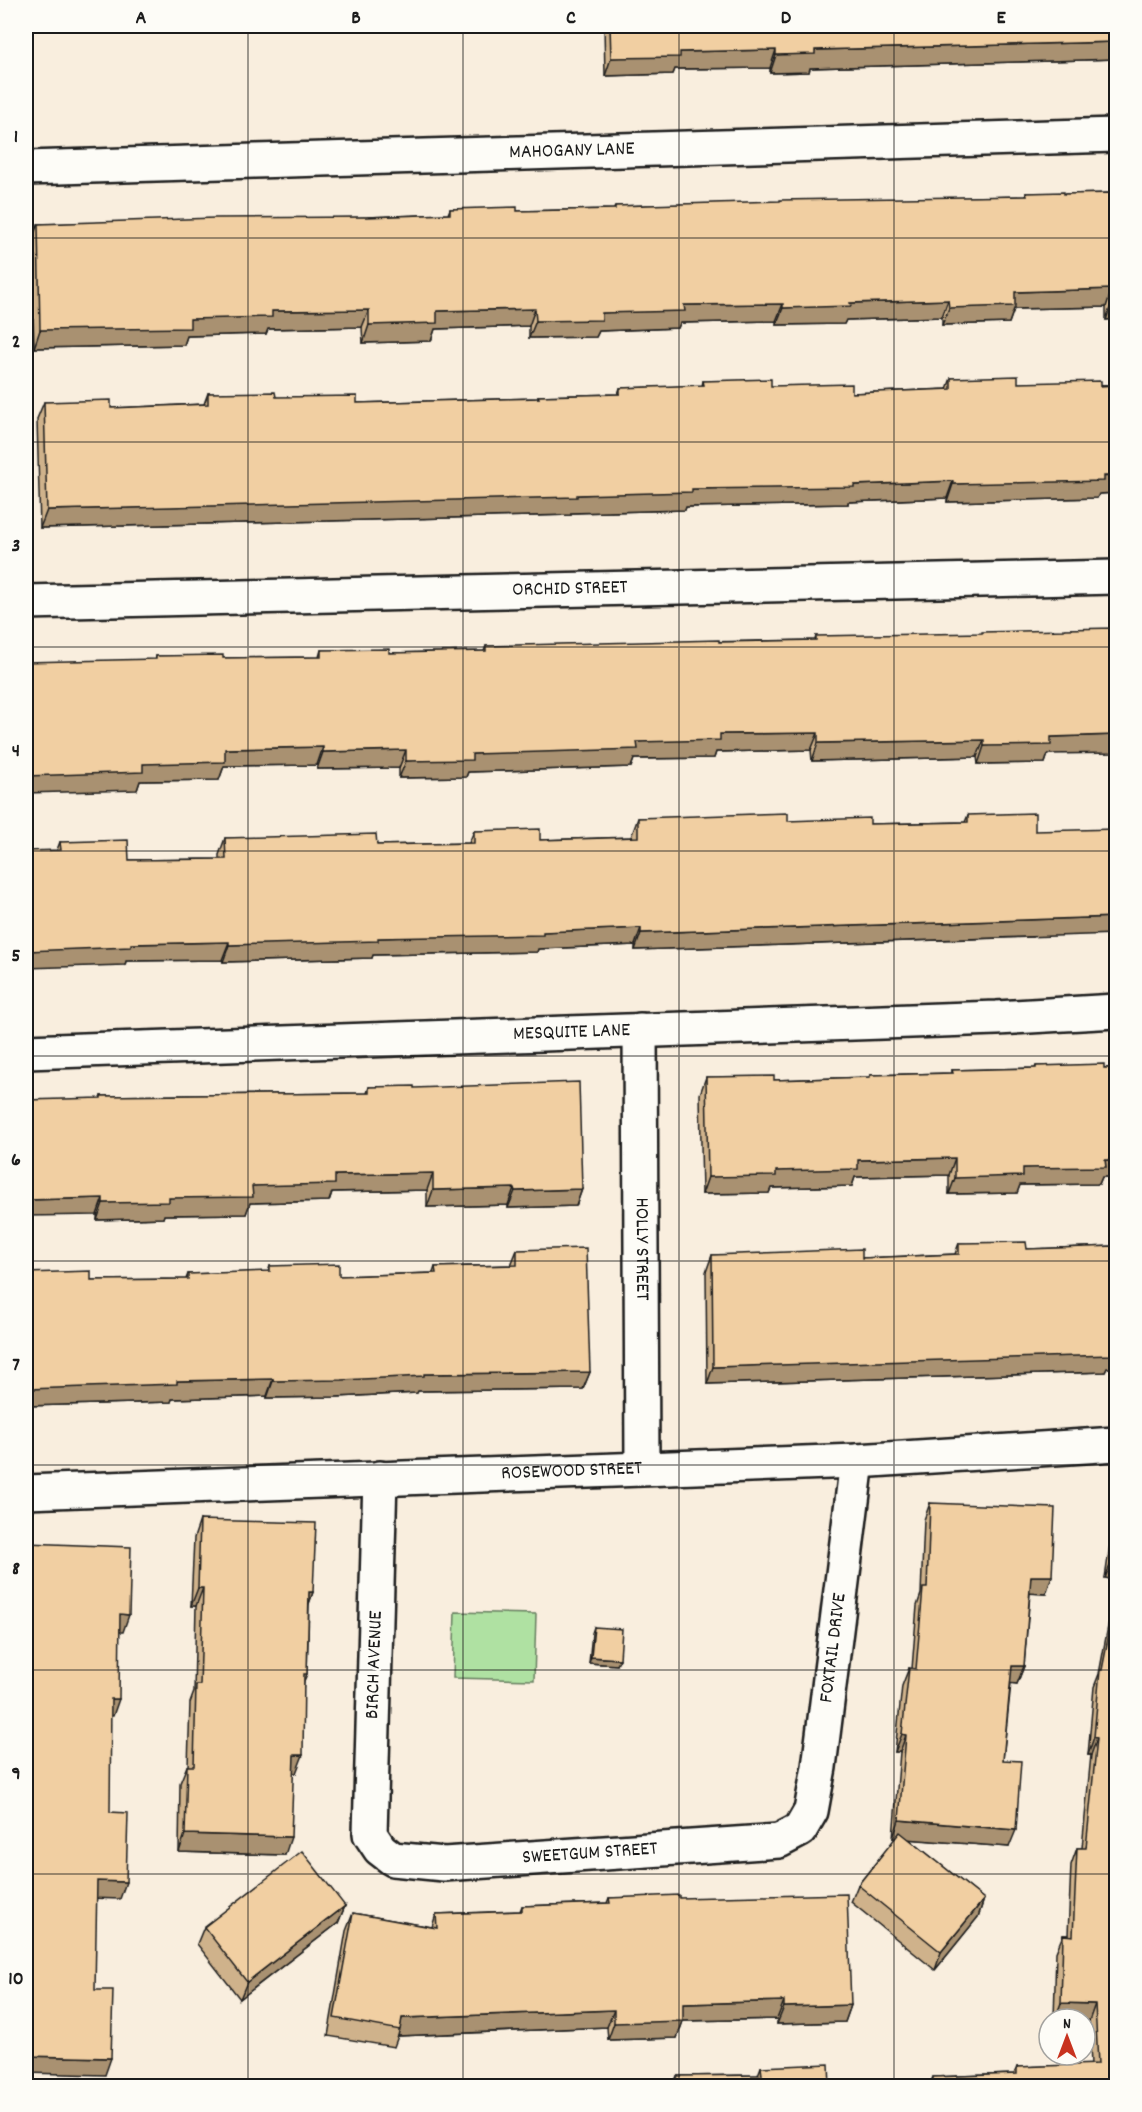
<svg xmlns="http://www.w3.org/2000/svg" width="1142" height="2112" viewBox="0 0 1142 2112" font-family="Dekko,sans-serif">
<rect width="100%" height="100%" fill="#f9eede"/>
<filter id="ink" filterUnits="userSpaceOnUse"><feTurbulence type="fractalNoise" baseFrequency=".0167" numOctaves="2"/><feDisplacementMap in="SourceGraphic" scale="12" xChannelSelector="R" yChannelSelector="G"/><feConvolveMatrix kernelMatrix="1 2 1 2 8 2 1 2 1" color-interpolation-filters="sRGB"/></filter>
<g filter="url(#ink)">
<path fill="#afe1a2" stroke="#667e5f" stroke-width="1.5" d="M455,1612L536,1614L534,1680L453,1678Z"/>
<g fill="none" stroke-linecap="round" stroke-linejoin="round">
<g stroke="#1c1c1c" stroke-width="38">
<g id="street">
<path id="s1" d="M26,168L1116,135"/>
<path id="s2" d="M26,602L1116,577"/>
<path id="s3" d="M640,1030L642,1468"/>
<path id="s4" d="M26,1052L997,1018L1116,1011"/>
<path id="s5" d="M380,1478L370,1834L380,1849L393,1859L444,1864L779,1841L800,1830L811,1811L819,1767L857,1461"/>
<path id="s6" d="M26,1492L857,1461L1116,1444"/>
</g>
</g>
<use href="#street" stroke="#fdfcf7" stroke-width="33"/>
</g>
<g fill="#cfb28b" stroke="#1c1c1c" stroke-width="1.5">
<path d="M604,26H1116V59L810,68L809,72L770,73V68L675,69L673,74L605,76Z"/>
<path d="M1026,193L1064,194L1116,193V319L1106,320V307L1014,309L1009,323L942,325V317L846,320L844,324L776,325V321L680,323L678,328L599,331L596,337L529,338V326L435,329L431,341L363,343L362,327L268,329L266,334L187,336L184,345L34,348L31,241L38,224L367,217L448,214L450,209L517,211L614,209L615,206L1026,196Z"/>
<path d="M951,378L1018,383L1116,385V493L1099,494L1097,498L947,502V498L848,502V504L686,507L685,510L571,513V515L40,528L37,419L44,402L111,408L204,404L208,393L357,403L538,398V396L618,394L620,388L702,386L703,381L852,393L947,389Z"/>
<path d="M816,636L1048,754L1045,763L978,764L977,757L812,761L811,750L716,752L714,758L634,759L631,767L468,772L466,777L399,778V768L317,769V765L224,766L219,780L140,781L137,790L156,656L223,658L319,657L321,650L389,653L484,651L486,646L815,640Z"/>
<path d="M968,815L1032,937L635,950V945L538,949L537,952L373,955L372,958L223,962L222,960L126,961L125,965L57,850L60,842L129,860L219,859V855L225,838L377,845L469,843L474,831L540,840L631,837L638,818L788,821L870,824L965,822Z"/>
<path d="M1036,1066L1116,1068V1177H1102L1099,1184L1020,1185L1017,1193L949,1194V1175L855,1177L852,1186L771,1188L769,1193L702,1194L700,1094L706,1077L774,1080L869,1077L870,1075L952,1073V1070L1035,1068Z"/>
<path d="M369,1087L414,1088L582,1189L576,1206L508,1208V1205L427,1207V1190L332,1192L329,1201L250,1203L246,1214L164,1215L163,1218L97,1220L101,1096L367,1093Z"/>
<path d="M959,1243L1027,1249L1116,1246V1368H1107L1105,1372L707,1384L706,1272L712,1255L862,1258L955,1254Z"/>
<path d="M517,1250L590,1372L583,1389L418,1391L417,1393L336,1397L267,1398V1396L172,1399L171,1402L26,1406V1273L91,1280L186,1279L188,1274L268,1272L270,1266L339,1276L433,1273L435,1267L511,1265Z"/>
<path d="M930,1503L1046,1594L1030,1593L1024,1666L1017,1684L1011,1683L1003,1760L1009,1847L909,1839L984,1899L978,1917L935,1970L851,1902L858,1885L896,1838H893L900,1752H895L902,1686L909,1668L912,1669L917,1606L921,1594L924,1520Z"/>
<path d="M1116,1507V1580L1105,1578L1115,1511Z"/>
<path d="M200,1520L313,1592L309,1604L307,1674L304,1681L296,1773H293L285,1855L179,1852L180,1783L187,1766H188L190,1703L194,1692L196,1606H191L194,1538Z"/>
<path d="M1116,1584V2086H929L933,2077L1014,2074L1017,2067L1091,2065L1089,2021H1085V2019H1054L1056,1952L1063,1935H1068L1071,1865L1077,1848H1082L1091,1755H1088L1094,1687L1099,1674Z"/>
<path d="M594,1627L617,1665L589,1663L592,1633Z"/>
<path d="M609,1898H679L851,2005L845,2022L777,2024V2019L683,2021L677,2038L608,2040L607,2027L398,2036L394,2047L328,2036L346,1931L353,1913L432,1927L436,1914L520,1911L522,1906L607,1903Z"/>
<path d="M345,1906L338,1923L240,1999L197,1944L204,1927Z"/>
<path d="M761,2067L830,2086L674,2083L677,2076L758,2075Z"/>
</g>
<g fill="#a99171" stroke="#1c1c1c" stroke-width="1.5">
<path d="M1116,42V59L810,68L809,72L770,73L776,55L815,50Z"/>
<path d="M776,50L770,68L675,69L673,74L605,76L611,58L680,52Z"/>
<path d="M1112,289L1106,307L1014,309L1009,323L942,325L949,308L1015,292Z"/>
<path d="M948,300L942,317L846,320L844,324L776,325L783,308L850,303Z"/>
<path d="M1112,302H1116V319L1106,320Z"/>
<path d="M783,304L776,321L680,323L678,328L599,331L596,337L529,338L536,321L602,313L684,305Z"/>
<path d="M535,309L529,326L435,329L431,341L363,343L369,325L437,311Z"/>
<path d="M369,310L362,327L268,329L266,334L187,336L184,345L34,348L40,330L190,319L272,311Z"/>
<path d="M1116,476V493L1099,494L1097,498L947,502L953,484Z"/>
<path d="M953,481L947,498L848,502V504L686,507L685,510L571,513V515L40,528L47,510L577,495L692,489L854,485Z"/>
<path d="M818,733L811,750L716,752L714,758L634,759L631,767L468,772L466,777L399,778L406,761L472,754L637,742L720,734Z"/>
<path d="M1116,735V753L1048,754L1045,763L978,764L984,746L1051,737Z"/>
<path d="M984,740L977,757L812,761L818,743Z"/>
<path d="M323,747L317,765L224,766L219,780L140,781L137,790L26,793V776L143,764L225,749Z"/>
<path d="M406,750L399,768L317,769L323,752Z"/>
<path d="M1116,917V934L635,950L641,933Z"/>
<path d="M641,928L635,945L538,949L537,952L373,955L372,958L223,962L229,945L378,938Z"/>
<path d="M229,942L222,960L126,961L125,965L26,968V951L131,944Z"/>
<path d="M955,1158L949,1175L855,1177L852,1186L771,1188L769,1193L702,1194L708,1177L776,1171L858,1160Z"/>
<path d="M1105,1160H1116V1177H1102L1099,1184L1020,1185L1017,1193L949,1194L955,1178L1023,1168Z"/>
<path d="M433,1173L427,1190L332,1192L329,1201L250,1203L246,1214L164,1215L163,1218L97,1220L103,1203L169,1198L252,1186L335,1175Z"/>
<path d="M514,1188L508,1205L427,1207L433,1190Z"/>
<path d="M582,1189L576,1206L508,1208L515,1191Z"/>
<path d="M103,1198L97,1215L26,1216V1200Z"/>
<path d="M1116,1351V1368H1107L1105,1372L707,1384L713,1367Z"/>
<path d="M590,1372L583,1389L418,1391L417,1393L336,1397L267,1398L273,1381L424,1374Z"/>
<path d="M273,1379L267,1396L172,1399L171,1402L26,1406V1393L27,1389L177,1381Z"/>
<path d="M1112,1561L1116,1562V1580L1105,1578Z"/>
<path d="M1031,1576H1052L1046,1594L1025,1593Z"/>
<path d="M198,1588H203L196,1606H191Z"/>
<path d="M309,1592H313L307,1609Z"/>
<path d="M120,1614L129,1615L123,1632H114Z"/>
<path d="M591,1657L620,1659L617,1665L589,1663Z"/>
<path d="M1012,1666H1024L1017,1684L1006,1683Z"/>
<path d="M111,1699H119L113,1716H105Z"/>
<path d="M902,1734L906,1735L900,1752H895Z"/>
<path d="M1094,1737L1097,1738L1091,1755H1088Z"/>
<path d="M294,1755H303L296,1773H287Z"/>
<path d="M899,1820L1016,1830L1009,1847L893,1838Z"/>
<path d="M185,1834L291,1837L285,1855L179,1852Z"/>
<path d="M97,1881L126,1882L120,1899L91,1898Z"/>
<path d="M984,1899L978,1917L935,1970L941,1952Z"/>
<path d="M345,1906L338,1923L240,1999L247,1982Z"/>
<path d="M784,2001L777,2019L683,2021L677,2038L608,2040L614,2023L683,2004Z"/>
<path d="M1061,2003L1095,2004L1089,2021H1085V2019H1055Z"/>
<path d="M851,2005L845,2022L777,2024L784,2007Z"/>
<path d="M614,2010L607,2027L398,2036L402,2018Z"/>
<path d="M26,2056L111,2058L105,2075L26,2073Z"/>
</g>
<g fill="#f1cfa2" stroke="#1c1c1c" stroke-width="1.5">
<path d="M610,26H1116V42L815,50V54L776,55V50L680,52V57L611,58Z"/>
<path d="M1064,192V194L1116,193V302H1112V289L1015,292V306L949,308L948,300L850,303L851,306L783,308V304L684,305L685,311L602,313V320L536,321L535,309L437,311V323L369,325V310L272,311V317L190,319V328L40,330L38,224L215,218L367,217L450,214V209L517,207V211L615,209V206L780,201V200L1027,196L1026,193Z"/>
<path d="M1018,376V383L1101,381V386L1116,385V476H1104V481L953,484V481L854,485V487L692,489V492L577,495V497L47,510L44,402L111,400V408L208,404V393L275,392L276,397L357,396V403L539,398L538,396L620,394V388L704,385L703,381L771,379V386L852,384V393L951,389V378Z"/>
<path d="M1116,628V735L1051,737V745L984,746V740L818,743V733L720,734V740L637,742L638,749L472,754V760L406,761V750L323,752V747L225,749V762L143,764V772L26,776V662L156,659V656L223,655V658L321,657V650L389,649V653L486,651V646L719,640V642L816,640V636L982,633V632L1064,630V629Z"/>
<path d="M788,813V821L870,818V824L968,822V815L1035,813V831L1116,829V917L641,933V928L543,932V935L378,938V941L229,945V942L131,944V947L26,951V851L61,850L60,842L128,840L129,860L226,859L225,838L376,834L377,845L474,843V831L540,829V840L638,837V818Z"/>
<path d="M1104,1064V1068H1116V1160H1105L1106,1167L1023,1168V1176L955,1178V1158L858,1160V1169L776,1171V1176L708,1177L706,1077L774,1076V1080L870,1077V1075L953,1073L952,1070L1036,1068V1066Z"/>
<path d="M579,1082L582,1189L515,1191L514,1188L433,1190V1173L335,1175V1184L252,1186L253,1197L169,1198V1202L103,1203V1198L26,1200V1100L101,1098V1096L369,1093V1087L414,1086V1088Z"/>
<path d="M1026,1242L1027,1249L1116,1246V1351H1112V1355L713,1367L712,1255L862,1249V1258L959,1254V1243Z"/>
<path d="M586,1248L590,1372L424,1374V1376L342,1380L273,1381V1379L177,1381V1384L27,1389L26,1273L91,1271V1280L188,1279V1274L270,1271V1266L339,1264V1276L436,1273L435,1267L517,1265V1250Z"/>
<path d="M930,1503L1055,1508L1052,1576H1031L1024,1666H1012L1003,1760L1021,1761L1016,1830L899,1820L906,1735L902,1734L909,1668L916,1669L923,1588H927Z"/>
<path d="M200,1520L316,1523L313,1592H309L307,1674H304L303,1755H294L291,1837L185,1834L187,1766H194L196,1685H200L203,1588H198Z"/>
<path d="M1116,1526V1562L1112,1561Z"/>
<path d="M26,1543L131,1547L129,1615L120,1614L119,1699H111L110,1812L128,1813L126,1882L97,1881L95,1990H113L111,2058L26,2056Z"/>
<path d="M1116,1598V2086H933V2077L1017,2074V2067L1098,2064L1095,2004L1061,2003L1063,1935L1073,1936L1077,1848H1086L1097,1738L1094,1737L1100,1670H1102Z"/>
<path d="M594,1627L622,1629L620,1659L591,1657Z"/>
<path d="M900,1832L984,1899L941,1952L858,1885Z"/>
<path d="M302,1851L345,1906L247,1982L204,1927Z"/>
<path d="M847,1894L851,2005L784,2007V2001L683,2004V2021L614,2023V2010L402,2018L400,2030L334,2018L353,1913L437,1928L436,1914L522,1911V1906L610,1903L609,1898L679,1895V1898Z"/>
<path d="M829,2064L830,2086H592L677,2083V2076L762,2075L761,2067Z"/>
</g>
</g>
<path fill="none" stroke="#1c1c1c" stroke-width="1.5" stroke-opacity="0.55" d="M248,26V2086M463,26V2086M679,26V2086M894,26V2086M26,238H1116M26,442H1116M26,647H1116M26,851H1116M26,1056H1116M26,1261H1116M26,1465H1116M26,1670H1116M26,1874H1116"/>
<g text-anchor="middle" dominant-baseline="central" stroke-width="5" stroke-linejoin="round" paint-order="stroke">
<g font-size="20" fill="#1c1c1c" stroke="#fdfcf7">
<text stroke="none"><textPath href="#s1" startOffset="546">MAHOGANY LANE</textPath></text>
<text stroke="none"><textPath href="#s2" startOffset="544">ORCHID STREET</textPath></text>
<text stroke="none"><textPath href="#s4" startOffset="546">MESQUITE LANE</textPath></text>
<text stroke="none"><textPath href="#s3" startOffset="219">HOLLY STREET</textPath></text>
<text stroke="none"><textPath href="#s6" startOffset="546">ROSEWOOD STREET</textPath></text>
<text stroke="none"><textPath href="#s5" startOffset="988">FOXTAIL DRIVE</textPath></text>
<text transform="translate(375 1665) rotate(-88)">BIRCH AVENUE</text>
<text stroke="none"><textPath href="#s5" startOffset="588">SWEETGUM STREET</textPath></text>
</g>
</g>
<rect width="1142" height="2112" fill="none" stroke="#fdfcf7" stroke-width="66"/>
<g transform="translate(1067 2037)"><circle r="28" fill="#fdfcf7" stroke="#a3a29f" stroke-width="1.5"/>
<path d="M0-4.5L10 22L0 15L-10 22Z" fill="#c8321e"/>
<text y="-9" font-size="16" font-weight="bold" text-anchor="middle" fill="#1c1c1c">N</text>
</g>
<rect x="33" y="33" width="1076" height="2046" fill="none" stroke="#1c1c1c" stroke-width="2"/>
<g font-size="20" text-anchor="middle" font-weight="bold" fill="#1c1c1c">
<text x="141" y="23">A</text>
<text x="356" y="23">B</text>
<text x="571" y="23">C</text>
<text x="786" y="23">D</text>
<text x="1001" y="23">E</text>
<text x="16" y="142">1</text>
<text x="16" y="347">2</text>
<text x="16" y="551">3</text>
<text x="16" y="756">4</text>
<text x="16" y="961">5</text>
<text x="16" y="1165">6</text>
<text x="16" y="1370">7</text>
<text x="16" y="1574">8</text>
<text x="16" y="1779">9</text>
<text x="16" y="1984">10</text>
</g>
</svg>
